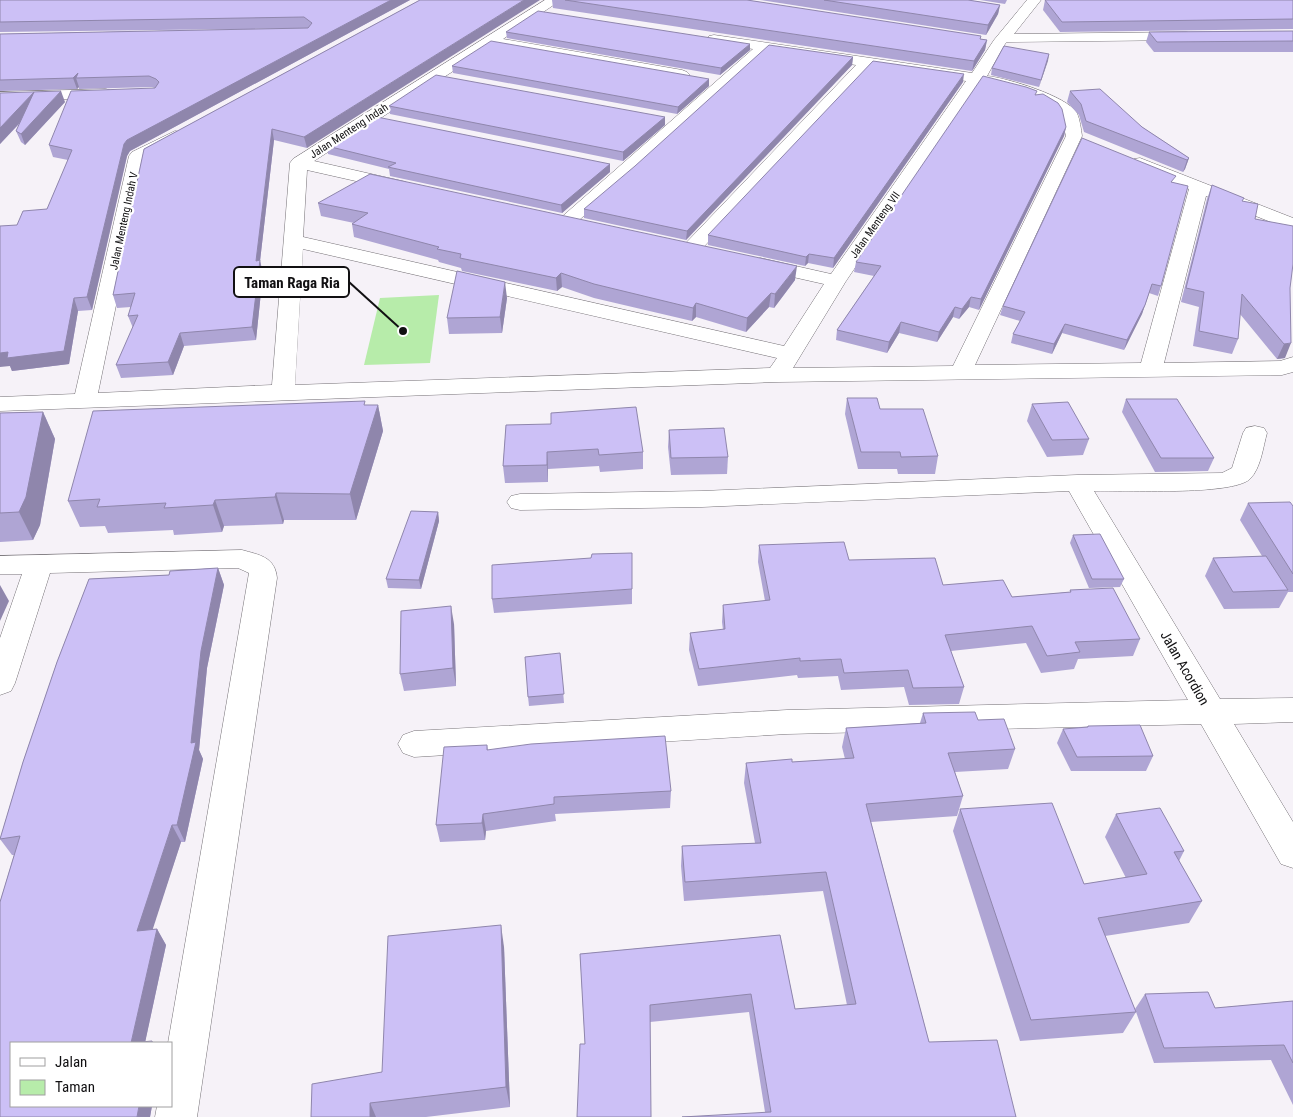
<svg xmlns="http://www.w3.org/2000/svg" width="1293" height="1117" viewBox="0 0 1293 1117" font-family="'Roboto Condensed',sans-serif">
<rect width="100%" height="100%" fill="#f6f2f8"/>
<path fill="#b7ecaa" d="M439,295L430,363L364,365L380,298Z"/>
<g fill="none" stroke-linecap="round" stroke-linejoin="round">
<g stroke="#757176" stroke-width="1">
<g id="minor">
<path d="M545,0H561L503,39L682,70L687,72L690,75L687,78L682,80L492,46L314,161L406,182L409,186L406,190L400,191L307,170L303,237L784,346L824,284L753,268L750,264L753,260L760,258L831,274L966,81L870,67L698,253L691,255L684,253L681,249L684,245L856,65L768,51L634,173L572,226L565,228L558,226L556,222L753,49L709,42L707,39L709,36L714,35L972,73L994,40L1027,0H1041L1014,34L1186,32L1191,33L1193,36L1191,39L1186,40L1007,42L1005,44L987,76C1007,78 1067,96 1077,113C1080,120 1081,129 1082,136L975,365L1141,363L1189,189L1134,167L1131,163L1134,159L1140,158L1293,218V231L1206,196L1164,363L1280,361L1293,357V372L1282,375L778,382L0,411V397L75,394L129,156L132,152L175,131L181,132L183,136L181,140L146,159L98,393L272,385L290,163L293,159ZM980,84C1010,88 1036,99 1061,116L1066,136L953,366L793,368L846,281ZM303,249L777,358L770,368L295,385Z"/>
<path d="M106,89L112,91L114,94L112,97L0,102V92Z"/>
<path d="M1255,426L1264,428L1267,433C1263,447 1261,468 1250,479C1232,496 1123,490 1094,491L1220,699L1293,698V722L1234,724L1293,822V868L1281,864L1201,724L787,734L414,757L403,753L398,744L403,735L414,731L787,710L1188,700L1069,491L702,507L520,510L511,508L507,502L511,496L520,494L702,491L1077,475L1222,473L1232,468L1243,433L1246,428Z"/>
<path d="M242,550C260,555 275,557 277,578L197,1117H155L157,1106H171V1043H168L249,573L238,568L50,573L15,683L11,691L0,695V638L22,574H0V556Z"/>
</g>
</g>
<use href="#minor" fill="#fff" fill-rule="evenodd"/>
</g>
<g fill="#afa5d4">
<path d="M0,0H410L130,151L127,156L92,310L78,311L69,364L12,371L10,366L17,225L47,209L68,160L53,157L49,145L155,88L152,87L79,89V87L77,89L0,91V34L307,28L0,32Z"/>
<path d="M420,0L307,148L274,140L260,261L263,273L256,340L184,346L173,375L121,378L116,365L133,328L128,316L131,307L117,308L113,295L144,149Z"/>
<path d="M552,0H747L987,40L985,50L972,71L553,8Z"/>
<path d="M760,0H968L1000,5L998,14L986,35Z"/>
<path d="M980,0H1007L1005,4Z"/>
<path d="M1045,0H1293V29L1060,32L1043,10Z"/>
<path d="M1293,31V52H1154L1146,42L1149,32Z"/>
<path d="M506,32L750,50L720,75L507,38Z"/>
<path d="M1049,54L1039,87L991,75L992,68Z"/>
<path d="M853,57L852,65L686,240L584,218V209Z"/>
<path d="M452,66L709,86L677,114L453,73Z"/>
<path d="M963,82L833,268L808,263L805,266L708,245V235Z"/>
<path d="M1070,91L1142,127L1189,158L1185,169L1183,172L1084,132L1079,115L1067,102Z"/>
<path d="M0,93L65,102L25,145L21,142L16,131L21,122L0,144Z"/>
<path d="M1036,95L1066,127L1064,136L979,310L969,307L959,319L953,317L937,342L899,333L887,353L836,340L837,330L874,276L854,272L856,262Z"/>
<path d="M389,106L665,117V125L623,161L390,114Z"/>
<path d="M327,146L610,164V172L562,213L390,176L389,169L328,154Z"/>
<path d="M1174,183L1161,286L1158,296L1149,293L1142,314L1124,350L1062,333L1052,354L1011,343L1013,334L1020,321L1000,315L1003,306Z"/>
<path d="M1212,185L1242,201L1255,219L1290,288L1285,358L1277,359L1240,314L1238,339L1232,354L1193,346L1199,307L1181,302L1207,199Z"/>
<path d="M318,203L795,280L774,308L769,307L746,332L696,317L692,321L594,298L562,287L557,291L462,271L461,268L439,262L438,260L354,237L352,224L354,223L321,216Z"/>
<path d="M507,298L502,333L449,334L447,318Z"/>
<path d="M847,398L880,409L938,456L935,474H898L897,469H858L845,414Z"/>
<path d="M1126,399L1214,458L1208,471L1155,472L1122,412Z"/>
<path d="M1032,404L1089,439L1083,455L1047,457L1027,421Z"/>
<path d="M366,405H378L383,431L356,520H284L283,524L224,526L222,532L174,535L173,530L108,533L105,526L80,527L68,501Z"/>
<path d="M43,412L55,439L40,525L33,540L0,542V413Z"/>
<path d="M506,425L643,452V469L600,472L599,466L548,469V482L505,483L503,466Z"/>
<path d="M669,430L728,457L727,474L671,475L668,447Z"/>
<path d="M1248,503L1293,506V592H1288L1279,608L1224,609L1205,576L1213,558L1262,556L1240,520Z"/>
<path d="M438,512L439,521L421,589L388,588L386,579Z"/>
<path d="M1073,535L1124,579L1120,587L1089,588L1070,543Z"/>
<path d="M759,545L849,560L943,585L1012,597L1070,592V590L1140,639L1133,656L1078,659L1074,669L1041,673L1026,643L951,651L964,687L959,704L909,705L904,687L841,690L838,676L798,678L797,675L698,686L689,650L690,633L723,630L722,622L723,605L765,601L758,562Z"/>
<path d="M218,568L224,585L207,668L199,750L203,759L185,842H181L152,929H157L166,945L145,1042L152,1041L154,1043H11V1106H152L150,1117H0V902L14,855H12L0,839L23,762L57,662L89,579L169,575L170,571Z"/>
<path d="M632,589V604L494,613L492,599Z"/>
<path d="M454,624L456,686L404,691L400,674Z"/>
<path d="M560,653L564,703L529,706L528,697Z"/>
<path d="M923,713L978,720L1015,749L1008,769L955,772L963,796L957,816L871,822L929,1042L1016,1117L765,1112L749,1012L650,1022L585,1044L580,954L780,935L795,1009L847,1005L823,891L684,901L681,866L682,846L755,843L744,783L746,763L792,762L845,759L842,747L846,728L920,723Z"/>
<path d="M1088,726L1153,756L1146,771H1071L1057,743L1063,729L1087,727Z"/>
<path d="M487,745L488,750L671,791L670,808L555,814L556,821L486,831L485,840L440,842L436,825Z"/>
<path d="M960,809L1084,884L1126,878L1105,837L1116,814L1184,851L1179,861L1202,901L1189,923L1105,936L1136,1012L1123,1033L1020,1041L953,831Z"/>
<path d="M504,947L510,1107L426,1117H311L382,1072Z"/>
<path d="M1145,994L1215,1008L1293,1001V1105L1271,1060L1154,1063L1135,1009Z"/>
</g>
<g fill="#8f86ac">
<path d="M391,0H410L130,151L127,156L92,310L87,297L124,144L127,140Z"/>
<path d="M524,0H540L307,148L304,137Z"/>
<path d="M1000,5L998,14L986,35L988,25Z"/>
<path d="M987,40L985,50L972,71L974,61Z"/>
<path d="M750,44V50L720,75L721,68Z"/>
<path d="M1049,54L1048,61L1039,87L1041,80Z"/>
<path d="M853,57L852,65L686,240L687,231Z"/>
<path d="M78,73L76,78L79,87L77,89L73,78Z"/>
<path d="M964,74L963,82L833,268L834,258Z"/>
<path d="M709,79V86L677,114L678,107Z"/>
<path d="M61,91L65,102L25,145L21,134Z"/>
<path d="M34,92L38,103L0,144V128Z"/>
<path d="M665,117V125L623,161V152Z"/>
<path d="M1066,127L1064,136L979,310L981,299Z"/>
<path d="M272,129L274,140L260,261L263,273L256,340L252,327L256,261Z"/>
<path d="M1189,158L1185,169L1183,172L1187,160Z"/>
<path d="M610,164V172L562,213L561,205Z"/>
<path d="M809,254L808,263L805,266L806,257Z"/>
<path d="M797,266L795,280L774,308L775,294Z"/>
<path d="M561,273L562,287L557,291L556,278Z"/>
<path d="M505,282L507,298L502,333L500,317Z"/>
<path d="M1152,284L1142,314L1124,350L1127,340Z"/>
<path d="M771,293L769,307L746,332L747,318Z"/>
<path d="M971,297L969,307L959,319L962,309Z"/>
<path d="M74,298L78,311L69,364L12,371L10,366L0,367V353Z"/>
<path d="M696,303V317L692,321L693,308Z"/>
<path d="M955,307L953,317L937,342L939,332Z"/>
<path d="M901,322L899,333L887,353L889,342Z"/>
<path d="M1065,324L1062,333L1052,354L1054,344Z"/>
<path d="M180,333L184,346L173,375L168,362Z"/>
<path d="M1291,343L1285,358L1277,359L1284,344Z"/>
<path d="M378,405L383,431L356,520L350,494Z"/>
<path d="M43,412L55,439L40,525L33,540L19,512Z"/>
<path d="M547,452L548,469V482L547,465Z"/>
<path d="M276,493L284,520L283,524L275,497Z"/>
<path d="M215,500L224,526L222,532L213,505Z"/>
<path d="M438,512L439,521L421,589L419,580Z"/>
<path d="M218,568L224,585L207,668L199,750L203,759L185,842L177,825L191,743L201,651Z"/>
<path d="M0,585L9,601L0,621Z"/>
<path d="M451,606L454,624L456,686L453,668Z"/>
<path d="M483,814L486,831L485,840L482,823Z"/>
<path d="M172,825L181,842L147,947L137,931Z"/>
<path d="M501,925L504,947L510,1107L506,1087Z"/>
<path d="M157,929L166,945L145,1043H131Z"/>
<path d="M370,1103L376,1117H370Z"/>
<path d="M139,1106H152L150,1117H137Z"/>
</g>
<g fill="#ccc0f6" stroke="#8f86ac">
<path d="M0,0H391L127,140L124,144L87,297L74,298L64,351L7,358L8,352L0,353V226L17,225L23,211L47,209L72,150L49,145L71,91L155,88L159,82L156,79L149,76L76,78L78,73L73,78L0,80V34L308,28L312,23L304,17L0,22Z"/>
<path d="M420,0H524L304,137L272,129L256,261L260,260L252,327L180,333L168,362L116,365L138,315L128,316L135,293L113,295L144,149Z"/>
<path d="M565,0H747L981,36L980,39L987,40L974,61Z"/>
<path d="M824,0H968L1000,5L988,25Z"/>
<path d="M1045,0H1293V19L1062,22Z"/>
<path d="M538,11L750,44L721,68L506,32Z"/>
<path d="M1293,31V41L1157,42L1149,32Z"/>
<path d="M491,41L709,79L678,107L452,66Z"/>
<path d="M769,45L853,57L687,231L584,209L635,166Z"/>
<path d="M1004,46L1049,54L1041,80L992,68Z"/>
<path d="M873,61L964,74L834,258L809,254L806,257L708,235Z"/>
<path d="M436,75L665,117L623,152L389,106Z"/>
<path d="M983,76L1026,87L1037,91L1035,95L1043,94L1058,103L1062,109L1066,127L981,299L971,297L962,309L955,307L939,332L901,322L889,342L837,330L881,266L856,262Z"/>
<path d="M1100,89L1142,127L1189,158L1187,160L1086,121L1081,104L1070,91Z"/>
<path d="M61,91L21,134L16,131L34,92L0,128V93Z"/>
<path d="M372,116L610,164L561,205L388,167L396,163L327,146Z"/>
<path d="M1082,138L1176,176L1171,182L1188,186L1161,286L1152,284L1145,305L1127,340L1065,324L1054,344L1013,334L1025,312L1003,306Z"/>
<path d="M370,174L797,266L775,294L771,293L747,318L696,303L693,308L594,284L561,273L556,278L460,258L461,254L437,249L439,247L352,224L368,213L318,203Z"/>
<path d="M1212,185L1244,198L1242,201L1258,204L1255,219L1293,226V264L1290,288L1291,343L1284,344L1242,294L1238,339L1199,331L1204,292L1186,288Z"/>
<path d="M457,271L505,282L500,317L447,318Z"/>
<path d="M847,398H877L880,409H923L938,456L901,457L900,452H861Z"/>
<path d="M1126,399H1177L1214,458H1161Z"/>
<path d="M365,401L364,405H378L350,494L276,493L275,497L215,500L213,505L164,508L166,503L97,507L100,499L68,501L93,411Z"/>
<path d="M1068,402L1089,439L1052,440L1032,404Z"/>
<path d="M636,407L643,452L599,455L598,449L547,452V465L503,466L506,425L551,424V413Z"/>
<path d="M43,412L26,497L19,512L0,513V413Z"/>
<path d="M724,428L728,457L671,458L669,430Z"/>
<path d="M1290,502L1293,506V574L1248,503Z"/>
<path d="M411,511L438,512L419,580L386,579Z"/>
<path d="M1100,534L1124,579H1092L1073,535Z"/>
<path d="M844,542L849,560L935,558L943,585L1003,580L1012,597L1071,592L1070,590L1113,588L1140,639L1075,642L1080,652L1047,656L1032,626L945,635L964,687L913,688L908,670L844,673L841,659L800,661V658L699,669L690,633L725,629L723,605L770,600L759,545Z"/>
<path d="M632,553V589L492,599V565L591,558L592,554Z"/>
<path d="M1266,556L1288,590L1233,592L1213,558Z"/>
<path d="M218,568L201,651L191,743L196,742L177,825H172L137,931L157,929L131,1043L152,1041V1043H11V1106H139L137,1117H0V902L20,836L0,839L23,762L57,662L89,579L169,575L170,571Z"/>
<path d="M451,606L453,668L400,674L401,611Z"/>
<path d="M560,653L564,694L528,697L525,657Z"/>
<path d="M975,712L978,720L1004,719L1015,749L948,753L963,796L866,804L929,1042L997,1040L1016,1117H682L771,1112L751,994L650,1005L651,1117H577L580,1044H585L580,954L780,935L795,1009L856,1004L826,872L685,882L682,846L761,843L746,763L792,759V762L854,758L846,728L926,723L923,713Z"/>
<path d="M1140,725L1153,756L1077,757L1063,729L1088,727V726Z"/>
<path d="M665,736L671,791L554,797V804L483,814L482,823L436,825L444,747L487,745V750L531,744Z"/>
<path d="M1052,803L1084,884L1147,874L1116,814L1160,808L1184,851L1174,852L1202,901L1098,918L1136,1012L1031,1020L960,809Z"/>
<path d="M501,925L506,1087L370,1103V1117H311L312,1084L382,1072L388,936Z"/>
<path d="M1208,992L1215,1008L1293,1001V1063L1284,1045L1164,1048L1145,994Z"/>
</g>
<g text-anchor="middle" dominant-baseline="central" stroke-width="4.5" stroke-linejoin="round" paint-order="stroke">
<g font-size="11" fill="#111012" stroke="#fff">
<text transform="translate(349 131) rotate(-33)">Jalan Menteng Indah</text>
<text transform="translate(124 221) rotate(-78)">Jalan Menteng Indah V</text>
<text transform="translate(875 225) rotate(-55)">Jalan Menteng VII</text>
</g>
<g font-size="14" fill="#111012" stroke="#fff">
<text transform="translate(1185 668) rotate(60)">Jalan Acordion</text>
</g>
</g>
<path fill="none" stroke="#111012" stroke-width="2" d="M403 331L349 282"/>
<circle fill="#111012" stroke="#fff" stroke-width="2" cx="403" cy="331" r="5"/>
<rect fill="#fff" stroke="#111012" stroke-width="2" x="234" y="267" width="115" height="30" rx="5"/>
<g font-size="15" text-anchor="middle" font-weight="bold" fill="#111012">
<text x="292" y="288">Taman Raga Ria</text>
</g>
<rect x="10" y="1042" width="162" height="65" fill="#ffffff" stroke="#a09fa0"/>
<rect x="20" y="1058" width="25" height="8" fill="#ffffff" stroke="#a09fa0"/>
<text x="55" y="1067" font-size="15" fill="#111012">Jalan</text>
<rect x="20" y="1080" width="25" height="15" fill="#b7ecaa" stroke="#a09fa0"/>
<text x="55" y="1092" font-size="15" fill="#111012">Taman</text>
</svg>
